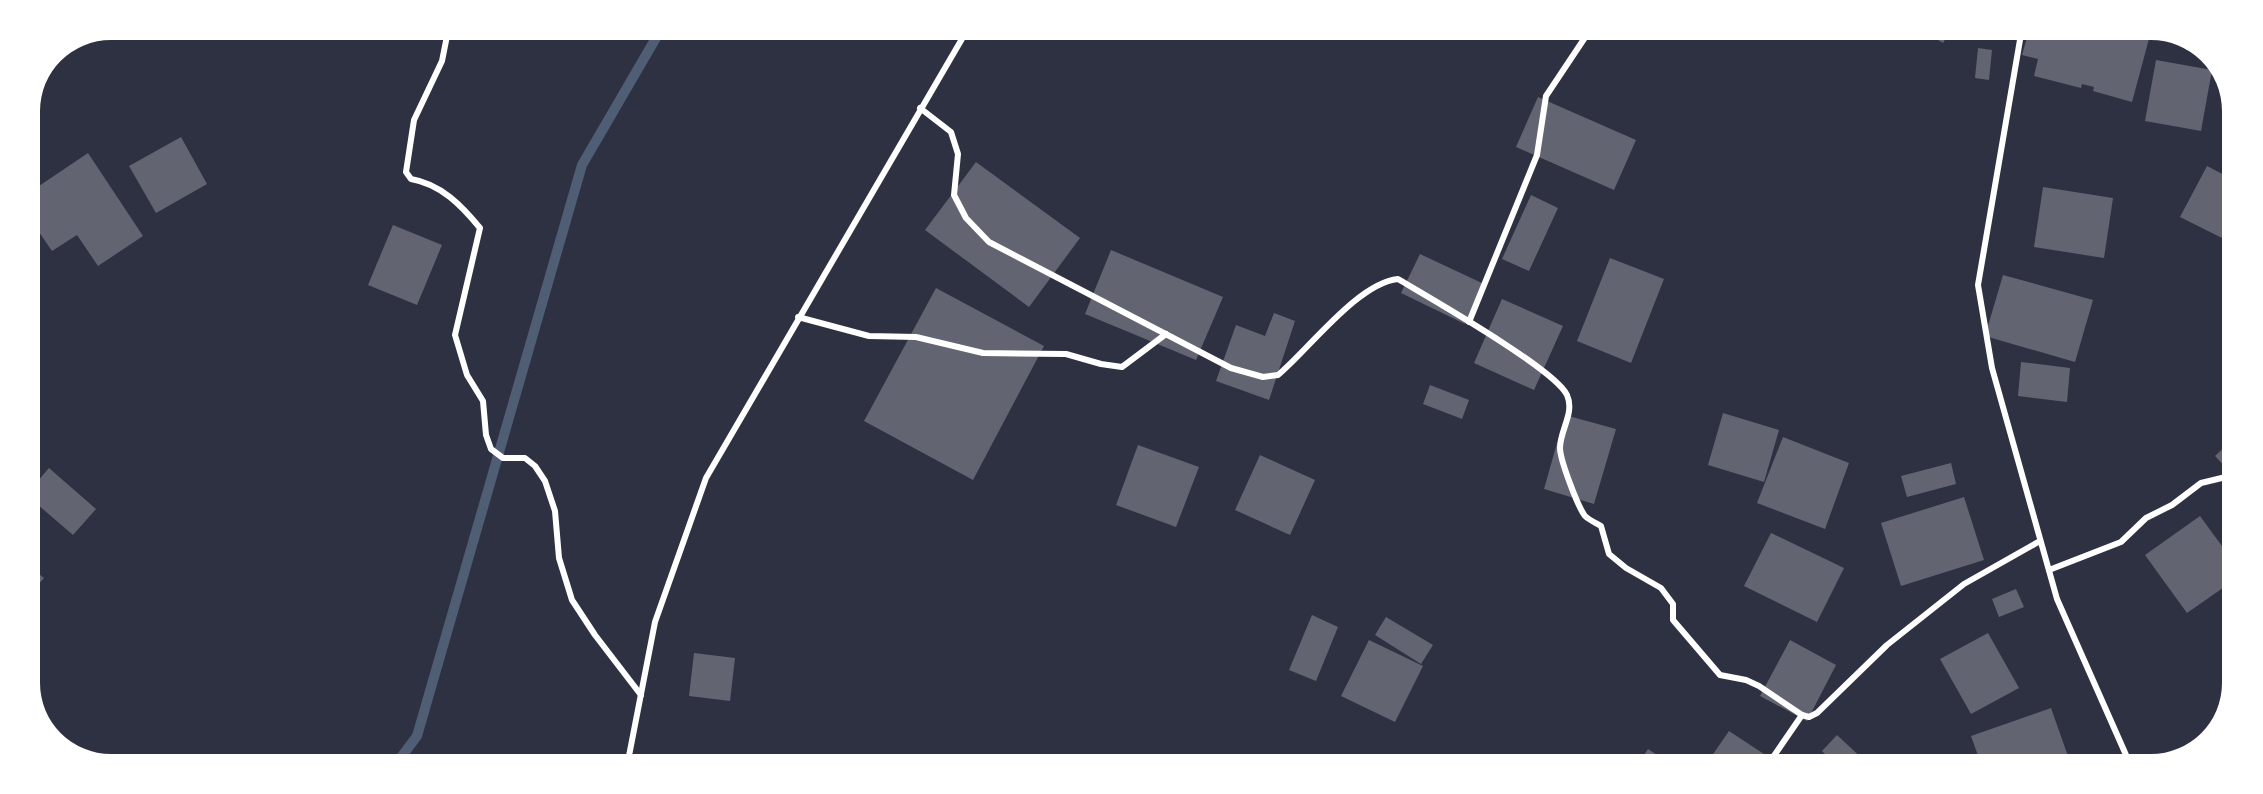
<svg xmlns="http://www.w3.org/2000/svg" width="2263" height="794" viewBox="0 0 2263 794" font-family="Ubuntu,sans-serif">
<rect width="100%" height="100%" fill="#2d3142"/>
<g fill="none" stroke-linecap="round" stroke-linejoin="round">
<path stroke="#4f5d75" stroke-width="10" d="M399,760L417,736L582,165L660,31"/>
</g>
<g fill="#626471">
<path d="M385,31H407L402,40Z"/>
<path d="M1928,34H1948L1943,43Z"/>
<path d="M2028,34L2150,35L2132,102L2093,91L2094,87L2082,84L2081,88L2034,76L2038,59L2022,55Z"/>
<path d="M1978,48L1992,50L1989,80L1975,78Z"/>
<path d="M2156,60L2212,70L2201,131L2145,121Z"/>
<path d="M2229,95L2233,106V110L2224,107Z"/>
<path d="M1538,97L1636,140L1614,190L1516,147Z"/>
<path d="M181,137L207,184L156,213L129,166Z"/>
<path d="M88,153L143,236L98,266L77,235L52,251L30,219V192Z"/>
<path d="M976,162L1080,238L1029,307L925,230Z"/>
<path d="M2207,166L2232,179V243L2180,217Z"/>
<path d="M2043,187L2113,198L2104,258L2034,247Z"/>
<path d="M1531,195L1558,208L1529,271L1502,259Z"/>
<path d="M393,225L442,245L417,305L368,285Z"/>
<path d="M1111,250L1223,297L1196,360L1085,314Z"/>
<path d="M1420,254L1484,284L1465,324L1401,293Z"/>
<path d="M1610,258L1664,279L1631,363L1577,341Z"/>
<path d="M2003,275L2093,300L2075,362L1985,336Z"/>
<path d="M936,288L1044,346L973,480L864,421Z"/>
<path d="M1502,299L1563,326L1534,390L1474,363Z"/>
<path d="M1274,313L1295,321L1269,400L1216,381L1236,325L1265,336Z"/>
<path d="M2021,362L2070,368L2067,402L2018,396Z"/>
<path d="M1430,385L1469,400L1462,419L1423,404Z"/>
<path d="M1723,413L1779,430L1764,482L1708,465Z"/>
<path d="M1565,415L1616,429L1594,504L1544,489Z"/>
<path d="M1783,437L1849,463L1825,529L1757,503Z"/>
<path d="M2231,441L2230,472L2215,456Z"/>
<path d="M1138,445L1199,467L1176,527L1116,505Z"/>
<path d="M1260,455L1315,480L1290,535L1235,510Z"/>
<path d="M1951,463L1956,484L1907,497L1901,476Z"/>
<path d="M49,468L96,509L73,535L30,498V490Z"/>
<path d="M1964,497L1984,560L1901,586L1881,523Z"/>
<path d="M2200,516L2230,557V583L2187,613L2145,555Z"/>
<path d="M1771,533L1844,568L1817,622L1744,586Z"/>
<path d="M30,567L44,578L30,594Z"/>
<path d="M2016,589L2024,607L1999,617L1992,599Z"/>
<path d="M1312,615L1338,627L1316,681L1289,670Z"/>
<path d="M1386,617L1433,645L1421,664L1375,635Z"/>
<path d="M1988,633L2019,688L1971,714L1940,659Z"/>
<path d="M1369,640L1423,666L1395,722L1341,696Z"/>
<path d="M1790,640L1836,665L1807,721L1760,696Z"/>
<path d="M694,653L735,658L730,701L689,696Z"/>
<path d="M2051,708L2069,759L2055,764H1981L1971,736Z"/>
<path d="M1729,731L1767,756L1761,763H1707Z"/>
<path d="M1837,735L1867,763H1834L1822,751Z"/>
<path d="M1648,749L1669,763H1639Z"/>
</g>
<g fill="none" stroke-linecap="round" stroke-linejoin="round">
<g stroke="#fff" stroke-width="6">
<path d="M448,31L442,61L414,120L406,172L411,179C441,184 462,206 480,228L455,335L467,375L483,401L486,435L491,449L503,458H525L535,466L545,481L555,511L559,558L572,600L595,635L641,695"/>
<path d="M2021,34L1978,285L1992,368L2057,599L2130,764"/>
<path d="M920,108L951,132L958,154L954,195L966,218L989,242L1231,368L1263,377L1278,375C1309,349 1358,283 1398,279C1428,297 1555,369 1567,395C1575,413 1560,430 1560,448C1560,460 1578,507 1585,516C1589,520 1596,523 1601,526L1609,554L1626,568L1661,588L1673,604V620L1720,675L1746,680L1759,686L1802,715L1809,717L1817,713L1887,645L1964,584L2040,541"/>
<path d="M798,317L869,336L916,337L983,353L1066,354L1101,364L1122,367L1166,334"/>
<path d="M1469,322L1537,155L1546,96L1588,33"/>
<path d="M2049,570L2121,542L2146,518L2172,505L2201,483L2230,476"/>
<path d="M628,761L655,622L706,478L966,32"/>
<path d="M1769,763L1802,715"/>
</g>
</g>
<path d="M0 0H2263V794H0ZM111 40H2151A71 71 0 0 1 2222 111V683A71 71 0 0 1 2151 754H111A71 71 0 0 1 40 683V111A71 71 0 0 1 111 40Z" fill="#fff" fill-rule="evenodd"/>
</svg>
